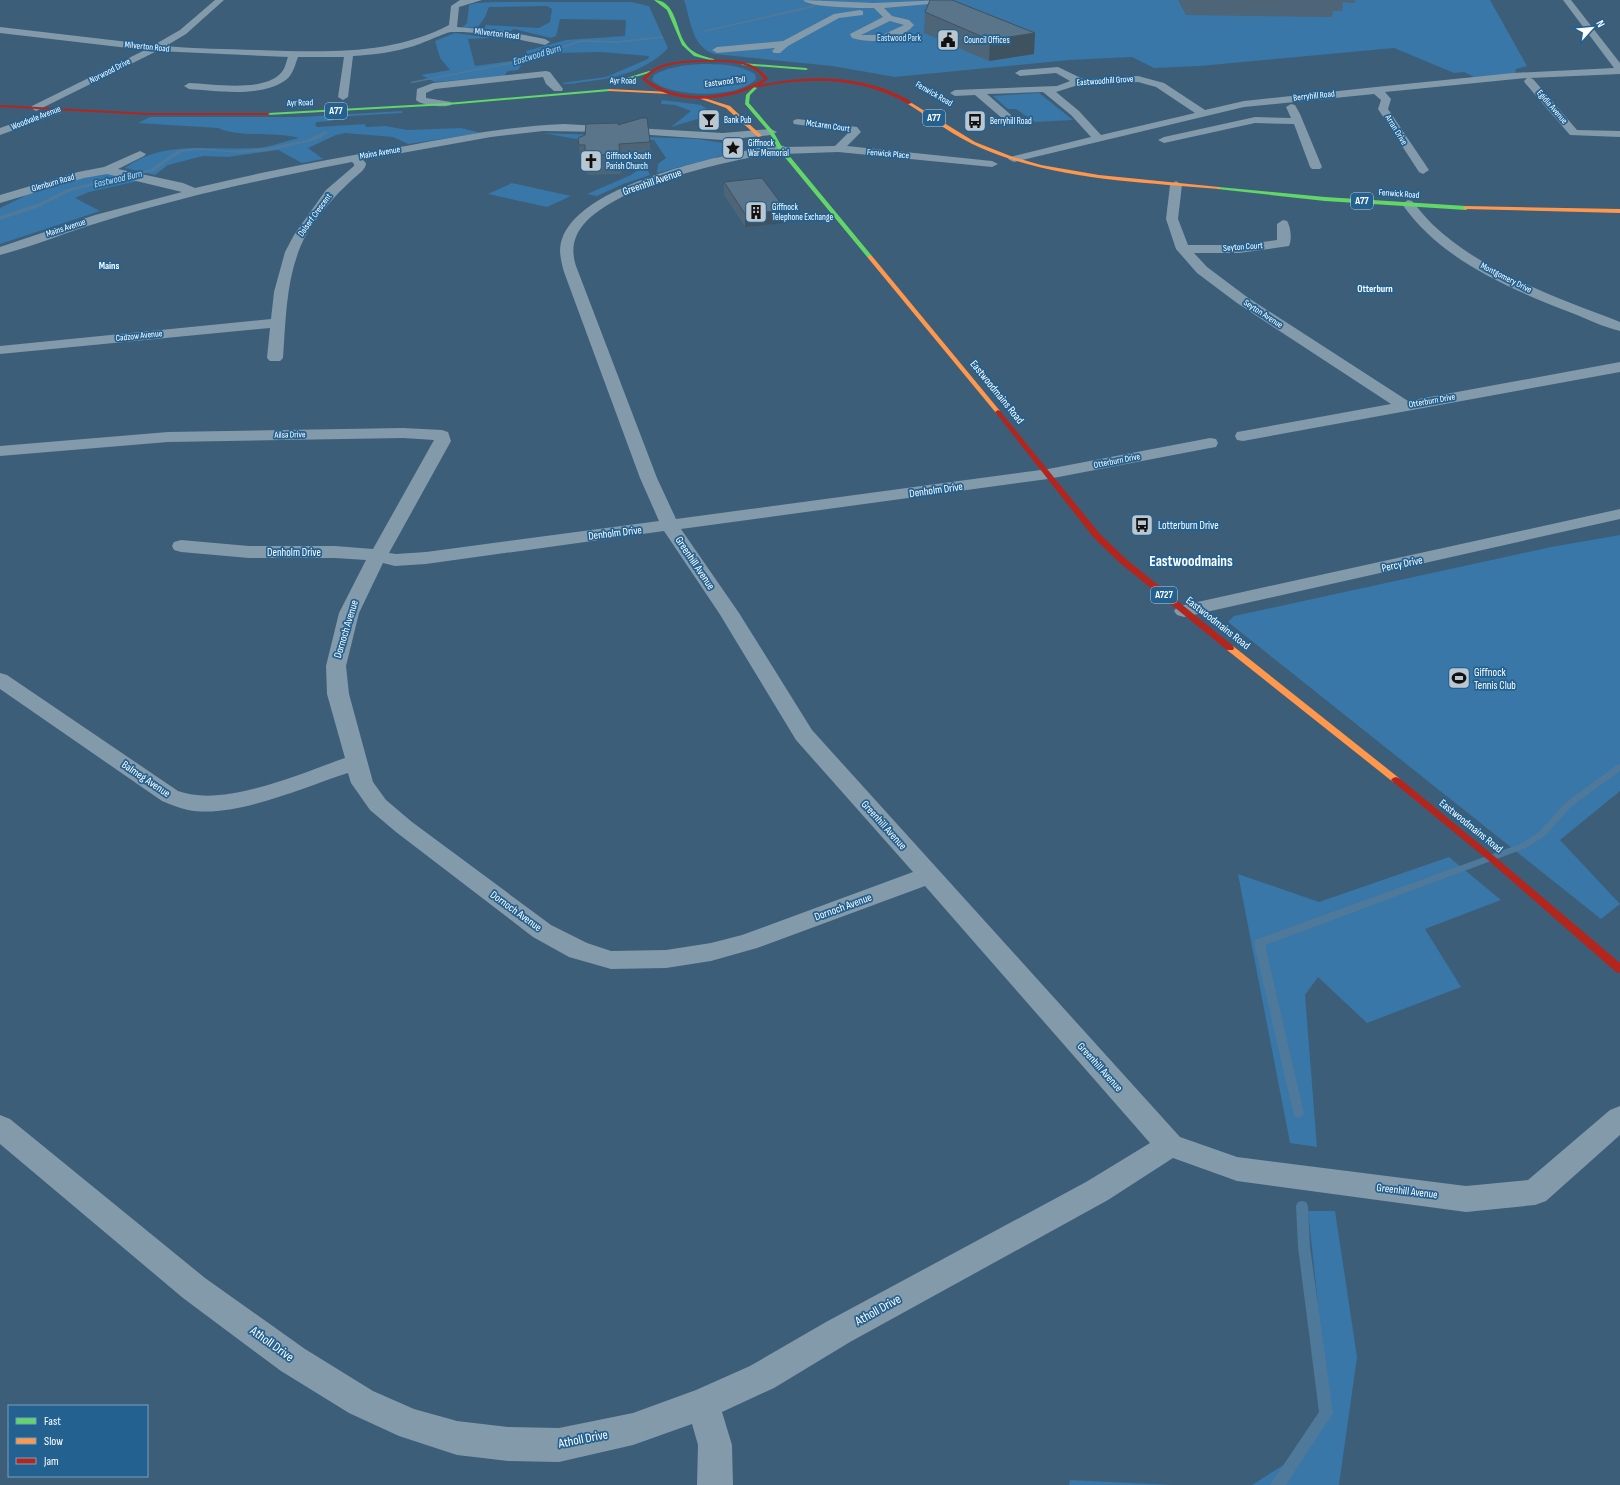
<svg xmlns="http://www.w3.org/2000/svg" width="1620" height="1485" viewBox="0 0 1620 1485" font-family="'Sofia Sans Condensed',sans-serif">
<rect width="100%" height="100%" fill="#3c5e78"/>
<g fill="#3877a7">
<path d="M684,0H1490L1527,66L1516,69L1515,74L1474,77L1464,72L1454,73L1394,48L1200,66L1154,68L1132,57L1069,60L895,77L832,66L714,54C691,46 691,20 684,0Z"/>
<path d="M495,2H631L649,6L668,48C647,71 613,79 583,82C576,83 568,85 561,83L606,77L648,59L649,56L601,52L561,53L522,64L518,70L508,71L504,76L435,82L421,75L450,70L440,58L435,41L455,33L493,38L468,39L475,66L519,60L528,56L526,51L566,40L625,36L626,20L560,19L556,36L551,38L514,29L509,32L484,29L486,25L539,28L550,22L552,9L547,6L489,7L485,17L478,27L462,28L467,23L469,5L476,3Z"/>
<path d="M701,64C720,64 738,64 755,74L756,79C739,99 669,98 652,80L654,75C668,67 684,65 701,64Z"/>
<path d="M1039,93L1073,120L1035,122L1016,109H1008L993,96Z"/>
<path d="M662,100L701,105L714,114L671,127L691,111L675,105L661,104Z"/>
<path d="M402,111V113L334,117L332,121L317,122L315,124L317,127L365,124L366,127L385,126L408,130L461,128L481,133L408,144L393,137L345,133L336,135L308,148L323,159L302,163L278,150L228,157L203,156L168,165L155,175L125,168C164,139 211,151 257,148C271,147 285,141 299,138C273,131 241,138 218,128L138,123L150,117H300Z"/>
<path d="M543,133L698,139L735,145L726,146L728,151L736,152L657,173L658,164L666,158L654,140L576,139Z"/>
<path d="M645,165L650,175L623,184L597,196L587,194L631,175Z"/>
<path d="M103,172L138,181L89,192L75,198L100,211L0,244V208L27,195Z"/>
<path d="M512,183L571,196L547,207L488,194Z"/>
<path d="M1620,535V791L1560,840L1620,904L1601,919L1228,622L1234,616L1551,547Z"/>
<path d="M1449,857L1501,900L1425,929L1461,987L1367,1023L1318,977L1305,995L1317,1147L1290,1143L1238,874L1319,902Z"/>
<path d="M1308,1211H1335L1357,1357L1339,1485H1252L1307,1450L1329,1408Z"/>
<path d="M1070,1480L1172,1485H1069Z"/>
</g>
<g fill="none" stroke-linecap="round" stroke-linejoin="round">
<g fill="#4f799a" fill-rule="evenodd">
<path d="M819,0H823L812,8L704,32L702,31L810,6Z"/>
<path d="M662,36L663,38L618,43L580,42L527,61L412,83L410,82L526,59L580,40L618,41Z"/>
<path d="M325,131L329,132L320,138L309,142L267,151L241,153L197,150L181,152L154,171L71,191L37,208L0,220V216L39,203L67,189L151,169L178,150L197,148L231,151L267,148L306,140Z"/>
<path d="M1620,764V771L1572,806L1545,836L1526,848L1265,945L1304,1113L1302,1116L1298,1118L1294,1116L1254,943L1255,940L1520,844L1539,832L1566,802L1617,765Z"/>
<path d="M1302,1201L1306,1202L1308,1206L1310,1247L1333,1413L1286,1485H1270L1319,1412L1298,1247L1296,1206L1298,1202Z"/>
</g>
<g fill="#839aab" fill-rule="evenodd">
<path d="M215,0H224L186,34L166,46C196,49 227,49 257,50C322,52 390,56 449,25L451,6L460,0H482L459,7L457,27L504,31L545,39L550,42L545,45C515,39 481,31 451,32C447,32 421,44 414,46C395,52 373,55 353,56L348,97L343,100L338,97L344,57H298C295,65 293,74 287,79C264,98 217,91 189,89L184,86L189,83C213,84 262,92 280,74C285,70 286,62 288,57L157,51L36,111L31,108L32,106L145,50L0,33V27L154,45L180,30Z"/>
<path d="M803,0L874,3L944,0L940,3L884,8L892,16L909,20L914,25C900,42 871,44 852,38L850,34L883,17L874,8C861,8 811,8 803,0ZM890,21L904,25L882,35H861Z"/>
<path d="M1563,0H1571L1620,63V74L1530,78L1533,79L1577,130L1620,131V137L1570,135L1525,83L1524,81L1527,78L1385,92L1391,99L1388,109L1429,170L1423,174L1419,172L1378,109L1381,100L1374,94L1244,107L1014,162L1008,159L1010,157L1091,137L1071,115L1043,92L987,94L1018,121L1019,123L1014,126L1010,125L975,95L955,96L950,93L955,90L1057,86L1070,81L1056,73L1020,76L1015,73L1020,70L1058,67L1083,79L1138,76L1164,83L1205,110L1244,101L1376,87L1513,73L1614,68ZM1138,82L1156,87L1195,113L1101,135L1079,111L1056,92L1075,86Z"/>
<path d="M860,10L863,11V15L839,18L788,46L780,53H774L772,51L775,48L717,53L712,50L717,47L783,41L834,14Z"/>
<path d="M546,71L550,72C554,78 559,83 563,89L562,91H554L546,84L543,77L435,89L426,93V98L451,102L452,104C448,109 420,105 416,100L417,89L433,83Z"/>
<path d="M1291,104L1295,105L1300,114L1322,167L1320,169H1312L1310,167L1294,124L1255,123L1164,143L1158,140L1164,137L1255,117L1291,118L1286,107Z"/>
<path d="M57,108L62,111L61,113L0,135V128Z"/>
<path d="M798,119L857,127L861,132L847,146L992,161L998,164L992,167L838,152L783,154L778,152C730,161 596,187 576,237C572,246 573,257 576,266L657,478L676,519L1048,469L1210,438L1216,439L1218,443L1216,447L1210,448L1048,479L681,529L739,613L812,730L1180,1137L1237,1157L1466,1186L1528,1180L1610,1110L1620,1106V1135L1546,1201L1535,1205L1466,1212L1237,1181L1173,1158L1108,1200L850,1342L774,1388L722,1412L732,1445L733,1485H697L698,1445L692,1424L633,1445L559,1462L508,1461L457,1455L399,1436L349,1413L281,1371L183,1298L0,1144V1115L10,1119L205,1278L305,1349L373,1391L414,1409L457,1421L508,1427L559,1428L633,1413L696,1390L750,1366L826,1322L1086,1182L1150,1143L925,886L757,948L711,961L666,968L611,969L569,957L533,937L396,832L370,810L351,783L348,773C304,787 234,819 188,810C179,808 170,804 162,801L0,689V673L7,675L178,791C224,808 299,774 345,758L327,694L326,666L339,613L366,560L335,558H249L181,552L174,550L172,546L174,542L181,540L249,546H335L373,549L434,440L403,438L168,442L0,456V446L168,432L403,428L442,430L448,432L451,441L389,553L396,554L426,552L659,521L640,478L564,272C561,261 558,250 562,239C578,193 672,169 714,158C726,156 779,141 785,147L835,146L849,132L794,124L793,122L794,120ZM664,531L719,613L796,740L913,872L742,935L711,943L666,950L611,951L587,943L551,925L412,822L386,800L373,782L349,694L346,666L359,613L383,563L395,566L426,564Z"/>
<path d="M564,124L723,133L771,129L777,132L771,135L723,140L608,132L543,131L491,137L363,160L366,163C366,170 358,174 353,179C335,195 319,214 306,235C286,272 286,317 283,358L280,361H270L267,358L270,328L0,354V346L271,319L274,292L285,252L294,235L326,190L354,166V164L352,162C268,178 185,196 104,221C69,231 35,246 0,255V247L95,215L182,192L107,174L84,178L0,203V195L78,172L104,167L140,151L146,154L144,156L118,169L183,183L195,188C265,171 335,158 406,146C459,136 511,126 564,124Z"/>
<path d="M1176,181L1182,185L1178,219L1188,245H1239L1277,240V224L1283,220L1287,221C1291,227 1292,240 1289,246L1239,253H1194L1207,267L1247,297L1408,401L1620,362V372L1243,441L1237,440L1235,436L1237,432L1243,431L1391,404L1237,303L1197,273L1176,249L1166,219L1170,185Z"/>
<path d="M1408,200L1412,201C1419,209 1425,217 1432,224C1484,273 1555,297 1620,322V331C1603,327 1587,319 1572,313C1510,289 1441,260 1402,204Z"/>
<path d="M1620,509V519L1184,617L1177,615L1174,611L1177,607L1184,605Z"/>
</g>
<g fill="#63d668" fill-rule="evenodd">
<path d="M654,0C676,0 676,30 685,43C692,54 703,56 714,59V61L694,56L682,45L667,10Z"/>
<path d="M741,63L806,68L808,69L806,70L742,65Z"/>
<path d="M649,71L652,72L613,84L610,83Z"/>
<path d="M754,87L757,88L750,95L749,103L773,131L782,147L872,256V258H868L778,149L769,132L745,104L746,95Z"/>
<path d="M609,89L610,91L447,105L268,115L266,114L268,113L447,103Z"/>
<path d="M1219,187L1325,197L1466,206L1469,208L1466,210L1325,201L1217,189V188Z"/>
</g>
<g fill="#ff974d" fill-rule="evenodd">
<path d="M608,89L671,92L673,93L671,94L609,91Z"/>
<path d="M701,97L730,106L762,136L758,137L726,108L701,99Z"/>
<path d="M910,102L975,142L1013,157L1041,165L1099,175L1219,187L1221,188L1219,189C1139,182 1056,180 981,148C955,137 932,119 908,104Z"/>
<path d="M1466,206L1620,209V213L1464,209L1463,208Z"/>
<path d="M868,256H872L1000,411V413H996L868,258Z"/>
<path d="M1227,646H1233L1399,778L1401,780L1399,782H1393L1227,650L1226,648Z"/>
</g>
<g fill="#b3261e" fill-rule="evenodd">
<path d="M701,60C725,60 753,57 768,79L760,85C801,76 841,75 882,88C892,92 904,96 912,103L908,104C862,77 810,77 759,87L757,86C724,102 670,106 642,79C657,61 680,61 701,60ZM701,62C722,62 750,59 764,79C730,99 679,104 646,79C660,63 681,63 701,62Z"/>
<path d="M0,105L148,113H268L270,114L268,115H148L0,107Z"/>
<path d="M998,410L1000,411L1100,534L1126,559L1233,646L1234,648L1233,650H1227L1120,563L1094,538L996,413L995,412Z"/>
<path d="M1396,777L1399,778L1494,856L1620,963V973L1616,972L1488,860L1393,782L1391,780L1393,778Z"/>
</g>
</g>
<g fill="#4d6576">
<path d="M1178,0H1355V3L1343,2L1342,11H1333L1332,17L1186,15Z"/>
<path d="M925,12L1034,54L989,61L924,33Z"/>
<path d="M578,138L650,142L651,161L621,162V174L587,175L586,164H581Z"/>
<path d="M724,182L786,223L745,227L724,195Z"/>
</g>
<g fill="#3f5260">
<path d="M1035,33L1034,54L989,61L990,40Z"/>
<path d="M786,210V223L745,227V214Z"/>
</g>
<g fill="#5a7589" stroke="#3f5260">
<path d="M930,0H952L1035,33L990,40L925,12Z"/>
<path d="M642,118H647L650,142L619,144L620,154L585,156V145H579L578,138L585,135L586,124L618,123V125Z"/>
<path d="M762,178L786,210L745,214L724,182Z"/>
</g>
<defs>
<g id="civic-square" transform="scale(1.15)"><rect x="-9" y="-9" width="18" height="18" rx="4" fill="#bbc7d0" stroke="#236191"/><path d="M-.6-6.5H3V-4.5H.6V-3L4-1V1h2V6H-6V1h2V-1L-.6-3ZM-1.2 2.5V6h2.4V2.5Z" fill="#111"/></g>
<g id="bar-square" transform="scale(1.15)"><rect x="-9" y="-9" width="18" height="18" rx="4" fill="#bbc7d0" stroke="#236191"/><path d="M-6-5H6L.8 .8V4.5H3.5V6h-7V4.5H-.8V.8Z" fill="#111"/></g>
<g id="bus-square" transform="scale(1.15)"><rect x="-9" y="-9" width="18" height="18" rx="4" fill="#bbc7d0" stroke="#236191"/><path d="M-5-6H5V4H4V6H2V4H-2V6H-4V4H-5ZM-3.5-4V0h7V-4ZM-3.5 1.2v1.5H-2V1.2ZM2 1.2v1.5H3.5V1.2Z" fill="#111"/></g>
<g id="sight-square" transform="scale(1.15)"><rect x="-9" y="-9" width="18" height="18" rx="4" fill="#bbc7d0" stroke="#236191"/><path d="M0-6L1.8-2.2L6-1.7L2.9 1.2L3.7 5.4L0 3.3L-3.7 5.4L-2.9 1.2L-6-1.7L-1.8-2.2Z" fill="#111"/></g>
<g id="church-square" transform="scale(1.15)"><rect x="-9" y="-9" width="18" height="18" rx="4" fill="#bbc7d0" stroke="#236191"/><path d="M-1.2-6h2.4v3.5h3.3v2.4h-3.3V6h-2.4V-.1h-3.3v-2.4h3.3Z" fill="#111"/></g>
<g id="building-square" transform="scale(1.15)"><rect x="-9" y="-9" width="18" height="18" rx="4" fill="#bbc7d0" stroke="#236191"/><path d="M-4-6H4V6H1V3H-1V6H-4ZM-2.5-4.3h1.7v1.8h-1.7ZM.8-4.3h1.7v1.8H.8ZM-2.5-1h1.7V.8h-1.7ZM.8-1h1.7V.8H.8Z" fill="#111"/></g>
<g id="stadium-square" transform="scale(1.15)"><rect x="-9" y="-9" width="18" height="18" rx="4" fill="#bbc7d0" stroke="#236191"/><path d="M0-5a6.5 5 0 1 0 0 10a6.5 5 0 1 0 0-10ZM-3.5-1.8h7v3.6h-7Z" fill="#111"/></g>
</defs>
<g fill-rule="evenodd">
<use href="#civic-square" x="948" y="40"/>
<use href="#bar-square" x="709" y="120"/>
<use href="#bus-square" x="975" y="121"/>
<use href="#sight-square" x="733" y="148"/>
<use href="#church-square" x="591" y="161"/>
<use href="#building-square" x="756" y="212"/>
<use href="#bus-square" x="1142" y="525"/>
<use href="#stadium-square" x="1459" y="678"/>
</g>
<g text-anchor="middle" dominant-baseline="central" stroke-width="3.5" stroke-linejoin="round" paint-order="stroke">
<g font-size="9" fill="#fff" stroke="#236191">
<text transform="translate(497 34) rotate(7)">Milverton Road</text>
<text transform="translate(147 47) rotate(6)">Milverton Road</text>
<text transform="translate(110 71) rotate(-27)">Norwood Drive</text>
<text transform="translate(623 81) rotate(1)">Ayr Road</text>
<text transform="translate(1105 81) rotate(-4)">Eastwoodhill Grove</text>
<text transform="translate(725 82) rotate(-7)">Eastwood Toll</text>
<text transform="translate(934 94) rotate(30)">Fenwick Road</text>
<text transform="translate(1314 96) rotate(-6)">Berryhill Road</text>
<text transform="translate(300 103) rotate(-2)">Ayr Road</text>
<text transform="translate(1552 107) rotate(49)">Egidia Avenue</text>
<text transform="translate(36 118) rotate(-21)">Woodvale Avenue</text>
<text transform="translate(828 126) rotate(8)">McLaren Court</text>
<text transform="translate(1396 130) rotate(58)">Arran Drive</text>
<text transform="translate(380 153) rotate(-10)">Mains Avenue</text>
<text transform="translate(888 154) rotate(5)">Fenwick Place</text>
<text transform="translate(53 183) rotate(-16)">Glenburn Road</text>
<text transform="translate(1399 194) rotate(4)">Fenwick Road</text>
<text transform="translate(315 215) rotate(-54)">Dalserf Crescent</text>
<text transform="translate(66 228) rotate(-18)">Mains Avenue</text>
<text transform="translate(1243 247) rotate(-4)">Seyton Court</text>
<text transform="translate(1506 278) rotate(27)">Montgomery Drive</text>
<text transform="translate(1263 314) rotate(33)">Seyton Avenue</text>
<text transform="translate(139 336) rotate(-6)">Cadzow Avenue</text>
<text transform="translate(1432 401) rotate(-10)">Otterburn Drive</text>
<text transform="translate(290 435) rotate(-1)">Ailsa Drive</text>
<text transform="translate(1117 461) rotate(-11)">Otterburn Drive</text>
</g>
<g font-size="9" fill="#daecf9" stroke="#236191">
<text x="899" y="38">Eastwood Park</text>
</g>
<g font-size="9" fill="#fff" stroke="#236191" text-anchor="start">
<text x="964" y="40">Council Offices</text>
<text x="724" y="120">Bank Pub</text>
<text x="990" y="121">Berryhill Road</text>
<text x="748" y="143">Giffnock<tspan x="748" dy="10">War Memorial</tspan></text>
<text x="606" y="156">Giffnock South<tspan x="606" dy="10">Parish Church</tspan></text>
<text x="772" y="207">Giffnock<tspan x="772" dy="10">Telephone Exchange</tspan></text>
</g>
<g font-size="10" font-style="italic" fill="#c0def3" stroke="#236191">
<text transform="translate(537 55) rotate(-17)">Eastwood Burn</text>
<text transform="translate(118 179) rotate(-13)">Eastwood Burn</text>
</g>
<g fill="#236191" stroke="#bdd0de" stroke-width="1">
<rect x="325" y="103" width="22" height="16" rx="3"/>
<rect x="923" y="110" width="22" height="16" rx="3"/>
<rect x="1351" y="193" width="22" height="16" rx="3"/>
<rect x="1151" y="587" width="26" height="16" rx="3"/>
</g>
<g font-size="10" font-weight="bold" fill="#fff">
<text x="336" y="111">A77</text>
<text x="934" y="118">A77</text>
<text x="1362" y="201">A77</text>
<text x="1164" y="595">A727</text>
</g>
<g font-size="10" font-weight="bold" fill="#fff" stroke="#236191">
<text x="109" y="266">Mains</text>
<text x="1375" y="289">Otterburn</text>
</g>
<g font-size="11" fill="#fff" stroke="#236191">
<text transform="translate(652 182) rotate(-19)">Greenhill Avenue</text>
<text transform="translate(997 392) rotate(51)">Eastwoodmains Road</text>
<text transform="translate(936 490) rotate(-8)">Denholm Drive</text>
<text transform="translate(615 533) rotate(-7)">Denholm Drive</text>
<text x="294" y="552">Denholm Drive</text>
<text transform="translate(695 563) rotate(56)">Greenhill Avenue</text>
<text transform="translate(1402 564) rotate(-12)">Percy Drive</text>
<text transform="translate(1218 623) rotate(38)">Eastwoodmains Road</text>
<text transform="translate(346 629) rotate(-73)">Dornoch Avenue</text>
<text transform="translate(146 779) rotate(34)">Balmeg Avenue</text>
<text transform="translate(884 825) rotate(48)">Greenhill Avenue</text>
<text transform="translate(1471 826) rotate(39)">Eastwoodmains Road</text>
<text transform="translate(843 907) rotate(-20)">Dornoch Avenue</text>
<text transform="translate(516 911) rotate(36)">Dornoch Avenue</text>
<text transform="translate(1100 1067) rotate(48)">Greenhill Avenue</text>
<text transform="translate(1407 1191) rotate(7)">Greenhill Avenue</text>
</g>
<g font-size="11" fill="#fff" stroke="#236191" text-anchor="start">
<text x="1158" y="525">Lotterburn Drive</text>
<text x="1474" y="672">Giffnock<tspan x="1474" dy="13">Tennis Club</tspan></text>
</g>
<g font-size="13" fill="#fff" stroke="#236191">
<text transform="translate(878 1310) rotate(-29)">Atholl Drive</text>
<text transform="translate(272 1344) rotate(36)">Atholl Drive</text>
<text transform="translate(583 1439) rotate(-11)">Atholl Drive</text>
</g>
<g font-size="15" font-weight="bold" fill="#fff" stroke="#236191">
<text x="1191" y="561">Eastwoodmains</text>
</g>
</g>
<rect x="8" y="1405" width="140" height="72" fill="#236191" stroke="#7ba0bd"/>
<rect x="16" y="1418" width="20" height="6" fill="#63d668" stroke="#7ba0bd"/>
<text x="44" y="1425" font-size="12" fill="#ffffff">Fast</text>
<rect x="16" y="1438" width="20" height="6" fill="#ff974d" stroke="#7ba0bd"/>
<text x="44" y="1445" font-size="12" fill="#ffffff">Slow</text>
<rect x="16" y="1458" width="20" height="6" fill="#b3261e" stroke="#7ba0bd"/>
<text x="44" y="1465" font-size="12" fill="#ffffff">Jam</text>
<g transform="translate(1592 28) rotate(63)" stroke="#236191" stroke-width="3" paint-order="stroke">
<path d="M0-3L7 15L0 10L-7 15Z" fill="#ffffff"/>
<text y="-6" font-size="11" font-weight="bold" text-anchor="middle" fill="#ffffff">N</text>
</g>
</svg>
